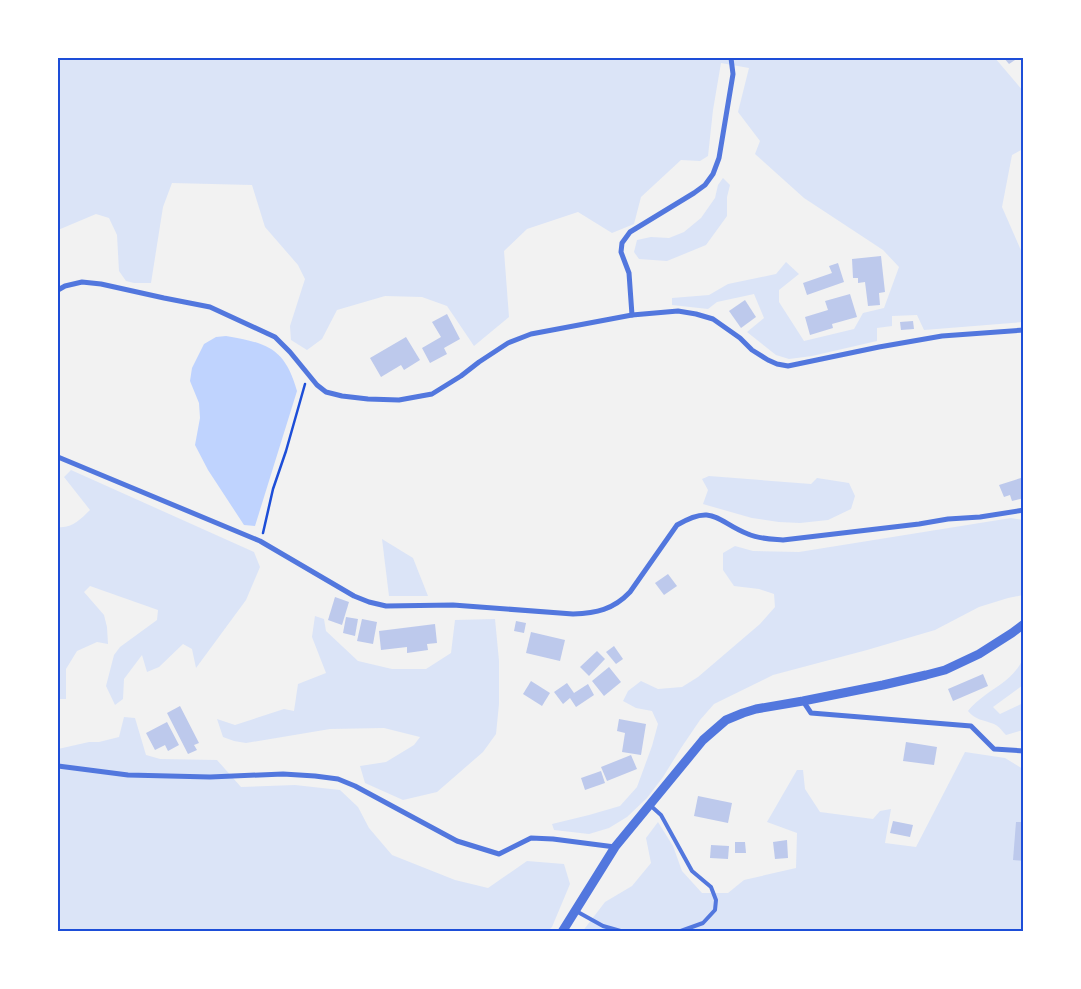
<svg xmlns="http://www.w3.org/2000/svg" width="1081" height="989" viewBox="0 0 1081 989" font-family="'DejaVu Sans',sans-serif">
<rect width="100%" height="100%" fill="#f2f2f2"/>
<g fill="#dbe4f7">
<path d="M58,58H995L1023,91V149L1012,155L1002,207L1023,255V322L924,330L917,315L892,316V326L877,328V341L812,356L789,359L776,355L747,332L764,318L754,294L717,302L708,309L672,305V298L709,295L728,284L776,274L786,262L799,274L779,290V302L804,341L854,329L863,313L884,308L899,267L883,250L804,198L755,154L760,141L738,112L749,68L721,63L713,110L708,156L700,161L681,160L641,197L634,224L612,233L578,212L527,229L504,251L509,317L474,346L447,306L422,297L385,296L337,310L322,339L307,350L291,340L290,326L305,279L298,265L265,227L252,185L172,183L163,207L151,283H134L126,281L119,271L117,235L109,218L96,214L58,230Z"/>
<path d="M723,178L730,185L727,197V216L706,245L667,261L639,259L634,252L637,240L651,237L669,238L684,232L701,218L715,198L718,185Z"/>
<path d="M71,470L254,552L260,567L246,600L196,668L192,649L183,644L159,667L147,672L142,655L124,679L123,699L115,705L106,686L114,655L120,647L157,620L158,610L90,586L84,592L104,615L107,627L108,644L97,642L77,651L66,669V699H58V527C71,529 81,519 90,510L64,477Z"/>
<path d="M709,476L811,484L817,478L849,483L855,496L851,509L828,520L800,523L779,522L752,518L703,504L708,490L702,479Z"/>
<path d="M1011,518L1023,520V595L1008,598L979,607L935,630L867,650L773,675L714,704L700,720L681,748L663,777L647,798L627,817L609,828L589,834L554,830L552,824L589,815L620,806L637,787L652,746L658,724L652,711L636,708L623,701L628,691L641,681L658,689L682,687L698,677L760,624L775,607L774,594L759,589L734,586L723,570V553L735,546L753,551L799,552Z"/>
<path d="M382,539L413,558L428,596H389Z"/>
<path d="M315,616L324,619L326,631L358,661L392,669H426L451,653L455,620L495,619L499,661V704L496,734L483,752L437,792L403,800L365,783L360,766L386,762L414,745L420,737L384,728L330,729L246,743L234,741L223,737L217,719L235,725L284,709L294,711L298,684L326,673L312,637Z"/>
<path d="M1023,659V685L993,707L1000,714L1021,704L1023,700V730L1006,735C1002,731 999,726 994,724C984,720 975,720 968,711C971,707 975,703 979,700C996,686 1013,680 1023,659Z"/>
<path d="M124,717L135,718L146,755L160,759L217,760L241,787L295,785L340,790L358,807L369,828L392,855L455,880L488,888L527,861L564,864L570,884L552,927L548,931H58V749L89,742H99L119,737Z"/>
<path d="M965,752L1005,758L1023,769V931L582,932L605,902L632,886L651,863L646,838L658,822L673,846L682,871L702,893H728L744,880L796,868L797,833L767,822L797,770H803L805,789L820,812L873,819L880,811L891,809L885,843L916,847Z"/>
</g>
<path fill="#bfd3fe" d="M226,336C267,343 285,348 297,391L255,526L244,525L208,470L195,445L200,418L199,403L190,381L192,368L204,344L216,337Z"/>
<g fill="#bdc9ec">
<path d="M1004,58H1018L1009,64Z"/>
<path d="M881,256L885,292L879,293L880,305L868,306L865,282L858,283V278H853L852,259Z"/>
<path d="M838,263L844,282L807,295L803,283L832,273L829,266Z"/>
<path d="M850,294L857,317L832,324L833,328L810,335L805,317L828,310L825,301Z"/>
<path d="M745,300L756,317L741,328L729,311Z"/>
<path d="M447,314L460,339L444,348L447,354L430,363L422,348L441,337L432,322Z"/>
<path d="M913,321L914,329L901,330L900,322Z"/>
<path d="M406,337L420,360L404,370L401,365L381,377L370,358Z"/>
<path d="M1024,477V498L1012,501L1010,495L1004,497L999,485Z"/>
<path d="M668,574L677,586L664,595L655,583Z"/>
<path d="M335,597L349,602L342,625L328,620Z"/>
<path d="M346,617L358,619L355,636L343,633Z"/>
<path d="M362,619L377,622L373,644L357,641Z"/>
<path d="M516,621L526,623L524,633L514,631Z"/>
<path d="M435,624L437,643L427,644L428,650L407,653V647L381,650L379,631Z"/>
<path d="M531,632L565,640L560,661L526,653Z"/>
<path d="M614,646L623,659L616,664L606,652Z"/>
<path d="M597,651L605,659L589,676L580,667Z"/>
<path d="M609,667L621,682L604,696L592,681Z"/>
<path d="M983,674L988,686L953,701L948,689Z"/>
<path d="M531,681L550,693L542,706L523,694Z"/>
<path d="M567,683L574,693L588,684L594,695L576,707L570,698L563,704L554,692Z"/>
<path d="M180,706L199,743L194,745L197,750L188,754L167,713Z"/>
<path d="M619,719L646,724L641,755L622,752L625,733L617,731Z"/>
<path d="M167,722L179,745L168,751L165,745L155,750L146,733Z"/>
<path d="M906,742L937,747L934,765L903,761Z"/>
<path d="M631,755L637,769L607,781L601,767Z"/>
<path d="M601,771L605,783L585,790L581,778Z"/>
<path d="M698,796L732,803L728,823L694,816Z"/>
<path d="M893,821L913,825L910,837L890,833Z"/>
<path d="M1016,822H1024V861L1013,860Z"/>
<path d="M787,840L788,858L775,859L773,842Z"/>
<path d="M735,842H745L746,853H735Z"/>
<path d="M711,845L729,846L728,859L710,858Z"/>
</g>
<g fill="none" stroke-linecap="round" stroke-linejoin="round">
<path stroke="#1d4ed8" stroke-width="2.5" d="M263,533L273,489L286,451L305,384"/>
<g stroke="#5277de" stroke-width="4">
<path d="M651,806L661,815L692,871L711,887L716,900L715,910L703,923L678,932"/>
<path d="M576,911L603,926L624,932"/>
</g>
<g stroke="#5277de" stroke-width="5">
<path d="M58,290L65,286L82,282L101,284L164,298L210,307L275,337L290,352L317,385L326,392L342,396L368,399L399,400L432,394L461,376L479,362L508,343L531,334L632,315L678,311L696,314L713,319L740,338L752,350L768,360L777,364L788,366L879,347L942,336L1024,330"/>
<path d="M632,315L629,273L621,252L622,243L630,232L694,193L705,185L713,174L719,158L733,74L731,58"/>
<path d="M58,457L260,541L354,596L369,602L386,606L453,605L573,614C596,613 613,610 630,592L677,525C714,503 717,522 748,534C759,539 771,539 783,540L919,524L948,519L980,517L1024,510"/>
<path d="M803,701L811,713L971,726L994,749L1024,751"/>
<path d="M58,766L128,775L210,777L283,774L315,776L338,779L355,786L457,841L499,854L531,838L553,839L615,847"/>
</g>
<path stroke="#5277de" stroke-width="9" d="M562,932L615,847L703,740L726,720L743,713L756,709L803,701L883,685L926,675L945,670L979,654L1012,633L1024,624"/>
</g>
<rect width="1081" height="989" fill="none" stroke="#ffffff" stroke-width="118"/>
<rect x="59" y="59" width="963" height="871" fill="none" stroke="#1d4ed8" stroke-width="2"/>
</svg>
